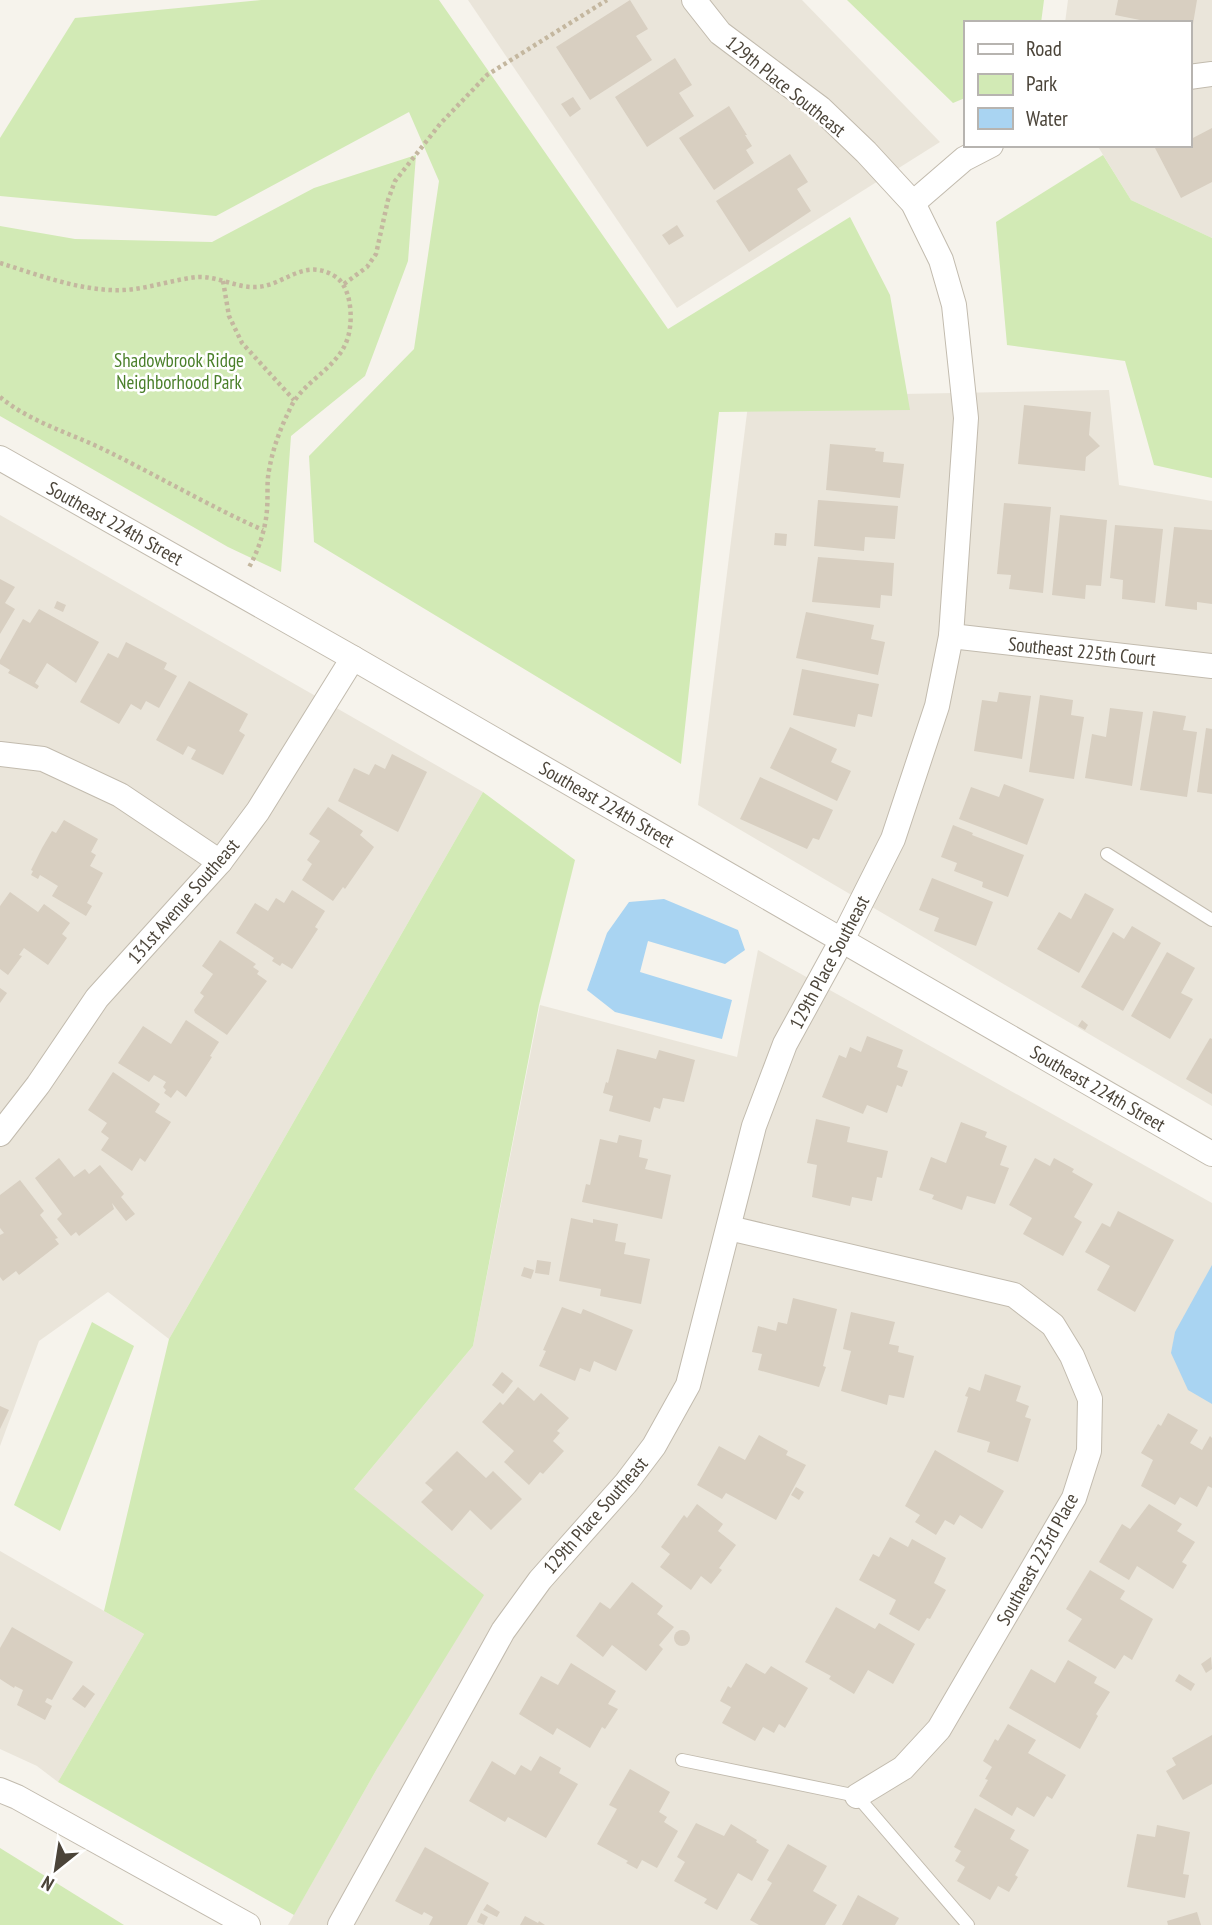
<svg xmlns="http://www.w3.org/2000/svg" width="1212" height="1925" viewBox="0 0 1212 1925" font-family="'PT Sans Narrow',sans-serif">
<rect width="100%" height="100%" fill="#f6f3ec"/>
<g fill="#eae5da">
<path d="M468,0H802L940,142L677,308Z"/>
<path d="M1068,0H1212V238L1131,200L1097,145H1189V23H1065Z"/>
<path d="M1109,390L1119,485L1212,501V1106L698,805L749,397Z"/>
<path d="M0,515L483,792L169,1339L108,1292L39,1341L0,1446Z"/>
<path d="M758,950L1212,1203V1925H288L378,1767L354,1489L473,1346L540,1005L737,1057Z"/>
<path d="M0,1551L144,1634L58,1782L37,1766L0,1749Z"/>
</g>
<g fill="#d2eab5">
<path d="M261,0H439L668,329L850,217L890,295L910,410L719,412L681,764L314,542L309,456L414,349L439,181L409,112L216,216L0,196V138L75,18Z"/>
<path d="M847,0H1044L1041,23H965V98L953,103Z"/>
<path d="M416,155L408,261L365,376L291,436L281,572L228,547L0,416V226L75,239L212,242L314,188Z"/>
<path d="M1103,155L1131,200L1212,238V478L1154,465L1125,361L1007,345L996,222Z"/>
<path d="M483,792L575,860L539,1005L473,1346L354,1489L484,1595L378,1767L294,1915L58,1782L144,1634L104,1611L169,1339Z"/>
<path d="M92,1322L134,1346L60,1531L14,1505Z"/>
<path d="M0,1848L124,1925H0Z"/>
</g>
<g fill="#a9d4f2">
<path d="M664,899L738,930L745,950L725,964L648,941L640,972L732,1000L722,1039L615,1012L587,990L607,933L629,902Z"/>
<path d="M1212,1265V1404L1188,1390L1171,1353L1175,1332Z"/>
</g>
<g fill="#d8cfc1">
<path d="M630,0L648,29L636,36L652,60L590,100L556,47Z"/>
<path d="M1118,0H1197L1192,30L1189,29V23H1155L1115,15Z"/>
<path d="M675,58L692,85L679,93L694,116L647,147L615,97Z"/>
<path d="M573,97L581,109L570,117L561,104Z"/>
<path d="M729,106L747,135H745L752,146L746,150L754,163L714,190L679,138Z"/>
<path d="M1212,128V182L1181,198L1155,148L1161,145H1189V140Z"/>
<path d="M790,154L808,182L797,189L811,211L749,252L716,201Z"/>
<path d="M677,225L684,236L669,245L662,235Z"/>
<path d="M1024,405L1091,412L1089,435L1100,446L1086,457L1085,471L1018,464Z"/>
<path d="M830,444L876,448L875,451L884,452L883,462L904,464L900,498L826,490Z"/>
<path d="M818,500L898,506L895,539L865,537L864,551L814,546Z"/>
<path d="M1004,503L1051,507L1043,593L1009,589L1011,575L997,574Z"/>
<path d="M1060,515L1107,520L1101,586L1086,585L1085,599L1052,595Z"/>
<path d="M1115,525L1163,529L1155,603L1122,599L1123,580L1110,578Z"/>
<path d="M1174,527L1212,530V604L1197,602V610L1165,606Z"/>
<path d="M775,533L787,534L786,546L774,545Z"/>
<path d="M818,557L894,563L892,596L881,595L880,608L812,602Z"/>
<path d="M0,579L15,587L5,603L15,609L0,634Z"/>
<path d="M57,601L66,605L63,612L54,608Z"/>
<path d="M39,609L99,642L76,683L47,663L35,683L39,686L37,689L8,673L10,670L0,664V660L23,619L30,623Z"/>
<path d="M806,612L874,625L871,639L885,642L878,675L796,658Z"/>
<path d="M126,642L167,663L164,669L177,676L159,708L146,701L141,710L131,704L119,724L80,702L108,653L118,658Z"/>
<path d="M802,669L879,684L872,717L858,714L855,727L793,715Z"/>
<path d="M189,681L248,714L239,731L245,735L223,775L191,759L196,750L188,746L183,755L156,740Z"/>
<path d="M999,692L1031,696L1022,759L974,751L982,700L997,702Z"/>
<path d="M1040,695L1073,700L1071,715L1084,717L1074,779L1029,772Z"/>
<path d="M1110,708L1143,712L1132,786L1085,778L1092,734L1106,737Z"/>
<path d="M1153,711L1186,716L1183,730L1197,732L1187,797L1140,790Z"/>
<path d="M790,727L837,749L831,762L851,771L837,801L770,768Z"/>
<path d="M1206,728L1212,729V794L1197,792Z"/>
<path d="M392,754L427,772L398,832L338,801L354,768L369,775L375,764L385,769Z"/>
<path d="M760,777L833,810L819,840L813,838L807,849L740,819Z"/>
<path d="M1004,784L1044,799L1027,845L959,819L971,787L999,797Z"/>
<path d="M328,807L363,831L360,835L374,847L345,889L343,887L333,901L302,880L312,864L307,860L320,841L309,834Z"/>
<path d="M64,820L98,839L91,852L96,855L90,866L103,873L87,903L92,906L86,916L52,896L58,886L40,875L38,879L31,875L33,871L31,870L42,848L52,831L56,833Z"/>
<path d="M953,825L973,833L972,835L1024,855L1008,897L982,887L983,882L954,871L957,863L941,857Z"/>
<path d="M932,878L993,902L976,946L934,931L939,918L919,910Z"/>
<path d="M292,890L325,911L315,927L318,929L292,969L282,963L280,966L272,961L274,958L236,933L255,903L268,911L276,898L284,903Z"/>
<path d="M10,892L38,912L44,904L70,923L62,934L67,938L48,965L24,948L19,955L22,956L8,975L0,969V906Z"/>
<path d="M1085,893L1114,909L1079,973L1037,949L1059,912L1071,919Z"/>
<path d="M1132,926L1161,943L1123,1011L1081,987L1113,932L1124,939Z"/>
<path d="M220,940L256,964L253,967L259,971L257,974L267,981L227,1035L195,1013L194,1010L204,996L200,993L213,974L202,966Z"/>
<path d="M1167,952L1195,968L1181,993L1193,999L1170,1039L1131,1016Z"/>
<path d="M0,988L7,993L0,1003Z"/>
<path d="M186,1020L219,1042L210,1056L212,1057L186,1097L177,1090L171,1098L164,1093L166,1090L163,1087L166,1082L154,1075L149,1082L118,1063L143,1026L171,1044Z"/>
<path d="M1082,1020L1088,1025L1085,1030L1078,1026Z"/>
<path d="M867,1036L903,1050L897,1067L908,1071L902,1087L897,1085L887,1113L867,1105L863,1114L822,1097L839,1055L846,1058L850,1047L861,1052Z"/>
<path d="M1210,1038L1212,1039V1094L1186,1079Z"/>
<path d="M617,1049L656,1059L659,1050L695,1060L684,1102L663,1098L660,1109L654,1107L650,1122L609,1111L613,1096L603,1093L606,1082L608,1083Z"/>
<path d="M113,1072L160,1104L155,1112L171,1122L145,1162L140,1158L132,1171L101,1150L109,1138L101,1132L107,1123L88,1110Z"/>
<path d="M816,1119L850,1127L847,1142L888,1151L882,1178L877,1177L872,1201L852,1197L850,1206L812,1197L817,1165L807,1163Z"/>
<path d="M961,1122L987,1132L985,1137L1007,1146L1000,1165L1009,1168L995,1204L967,1196L962,1210L932,1199L934,1195L919,1190L931,1157L946,1163Z"/>
<path d="M619,1135L642,1140L639,1157L648,1159L645,1169L671,1175L662,1219L582,1202L586,1184L590,1185L600,1139L617,1143Z"/>
<path d="M59,1158L74,1177L85,1169L89,1174L100,1165L124,1194L121,1197L135,1214L126,1221L112,1203L114,1209L79,1236L76,1232L71,1236L57,1219L62,1214L35,1178Z"/>
<path d="M1035,1158L1050,1166L1054,1158L1074,1169L1072,1172L1093,1184L1074,1217L1082,1222L1063,1256L1023,1234L1032,1218L1009,1205Z"/>
<path d="M20,1180L44,1211L40,1215L58,1238L55,1239L59,1244L19,1275L16,1271L3,1281L0,1277V1235L4,1233L0,1228V1195Z"/>
<path d="M1118,1211L1174,1240L1135,1312L1097,1290L1110,1266L1085,1252L1102,1223L1110,1227Z"/>
<path d="M571,1218L593,1223V1219L618,1224L615,1241L626,1243L624,1254L650,1259L641,1304L600,1296L601,1289L559,1281Z"/>
<path d="M537,1260L551,1262L549,1275L535,1273Z"/>
<path d="M524,1267L534,1270L531,1279L521,1276Z"/>
<path d="M793,1298L837,1309L823,1366L826,1367L819,1387L758,1370L762,1354L752,1352L758,1326L776,1331L778,1322L787,1324Z"/>
<path d="M562,1307L581,1314L583,1309L633,1330L616,1371L594,1361L590,1372L580,1368L575,1381L539,1366L546,1351L543,1350Z"/>
<path d="M851,1312L895,1322L889,1344L899,1346L898,1352L914,1356L904,1398L889,1395L887,1405L841,1391L851,1351L843,1349Z"/>
<path d="M502,1372L513,1381L503,1394L492,1385Z"/>
<path d="M985,1374L1021,1386L1016,1401L1029,1406L1025,1417L1031,1419L1018,1462L987,1452L990,1442L957,1432L968,1397L965,1396L969,1387L980,1391Z"/>
<path d="M518,1387L534,1401L541,1393L569,1418L557,1431L560,1433L553,1441L564,1451L543,1474L540,1472L529,1485L504,1462L514,1451L482,1422L500,1402L503,1405Z"/>
<path d="M0,1406L9,1410L0,1429Z"/>
<path d="M1168,1413L1198,1430L1190,1443L1202,1450L1210,1436L1212,1438V1488L1208,1486L1197,1507L1180,1497L1175,1505L1141,1486L1153,1460L1141,1453L1158,1424L1161,1426Z"/>
<path d="M759,1435L788,1451L786,1455L806,1465L776,1520L726,1493L722,1499L697,1485L719,1446L745,1460Z"/>
<path d="M935,1450L1004,1491L982,1529L960,1515L954,1525L945,1520L936,1535L915,1522L920,1515L905,1506Z"/>
<path d="M457,1451L486,1478L493,1471L522,1499L491,1530L470,1510L452,1531L421,1502L433,1490L425,1483Z"/>
<path d="M796,1487L804,1492L799,1500L791,1495Z"/>
<path d="M697,1504L723,1524L718,1531L736,1545L719,1568L722,1570L711,1584L701,1576L691,1590L660,1567L670,1554L661,1547L684,1515L687,1518Z"/>
<path d="M1149,1504L1182,1524L1177,1531L1195,1542L1182,1562L1187,1565L1173,1589L1137,1566L1129,1580L1099,1562L1122,1524L1130,1529Z"/>
<path d="M890,1537L908,1547L912,1539L946,1558L934,1583L946,1590L930,1619L927,1618L919,1631L889,1614L896,1600L859,1580L873,1554L879,1557Z"/>
<path d="M1090,1570L1125,1591L1120,1599L1153,1619L1132,1660L1124,1655L1115,1669L1068,1641L1082,1619L1066,1609Z"/>
<path d="M632,1582L663,1606L657,1614L674,1627L659,1645L663,1649L646,1671L612,1645L603,1657L576,1636L600,1602L610,1609Z"/>
<path d="M836,1607L875,1629L879,1623L915,1644L893,1684L868,1670L854,1694L829,1679L831,1676L805,1662Z"/>
<path d="M12,1627L73,1662L52,1700L47,1698L45,1702L52,1706L45,1720L17,1705L23,1690L15,1686L14,1688L0,1679V1648Z"/>
<circle cx="682" cy="1638" r="8"/>
<path d="M1211,1657L1212,1669L1206,1673L1201,1664Z"/>
<path d="M1068,1660L1097,1677L1094,1683L1110,1692L1096,1714L1098,1716L1080,1749L1009,1708L1031,1669L1055,1683Z"/>
<path d="M571,1663L616,1691L608,1704L618,1709L605,1729L602,1727L590,1748L557,1728L553,1735L519,1714L541,1676L558,1685Z"/>
<path d="M746,1663L765,1674L771,1666L808,1688L785,1728L779,1724L774,1733L763,1727L755,1741L722,1723L731,1707L720,1701L728,1686L731,1688Z"/>
<path d="M1179,1674L1195,1684L1191,1691L1175,1681Z"/>
<path d="M83,1685L95,1694L85,1708L72,1699Z"/>
<path d="M1008,1724L1036,1740L1028,1753L1066,1775L1052,1799L1047,1796L1034,1817L1017,1807L1012,1816L979,1796L988,1780L985,1779L992,1767L983,1761L995,1739L998,1741Z"/>
<path d="M1212,1735V1784L1183,1800L1166,1771L1176,1765L1172,1758Z"/>
<path d="M540,1756L561,1768L559,1773L578,1784L546,1838L508,1817L505,1822L469,1801L492,1761L515,1775L521,1765L531,1771Z"/>
<path d="M630,1769L670,1792L659,1812L667,1817L664,1822L678,1831L657,1868L642,1860L637,1869L626,1863L628,1861L597,1844L617,1809L609,1805Z"/>
<path d="M975,1808L1015,1830L1010,1839L1029,1850L1015,1875L1018,1877L1009,1892L998,1886L990,1900L957,1881L965,1867L955,1861L961,1851L954,1847Z"/>
<path d="M696,1823L724,1836L731,1824L757,1840L756,1842L769,1850L752,1881L738,1873L717,1910L704,1903L707,1899L674,1881L685,1862L677,1857Z"/>
<path d="M1157,1825L1190,1832L1183,1874L1189,1875L1185,1898L1127,1887L1137,1834L1155,1837Z"/>
<path d="M788,1844L827,1866L813,1891L837,1905L825,1925H759L750,1920L772,1883L767,1880Z"/>
<path d="M425,1847L489,1883L467,1925H429L433,1917L424,1912L422,1915L414,1911L395,1901Z"/>
<path d="M858,1895L899,1918L895,1925H842Z"/>
<path d="M487,1904L500,1912L497,1917L483,1910Z"/>
<path d="M1197,1912L1201,1925H1168L1167,1921Z"/>
<path d="M481,1913L488,1917L484,1925L477,1922Z"/>
<path d="M525,1916L538,1923L539,1921L545,1925H520Z"/>
</g>
<g fill="none" stroke-linecap="round" stroke-linejoin="round">
<g stroke="#c2bbae" stroke-width="14">
<g id="lane">
<path d="M1107,854L1212,920"/>
<path d="M682,1760L857,1796L968,1925"/>
</g>
</g>
<g stroke="#c2bbae" stroke-width="26">
<g id="street">
<path d="M1189,77L1212,74"/>
<path d="M913,203L964,159L991,145"/>
<path d="M0,458L353,658L1212,1154"/>
<path d="M951,636L1212,666"/>
<path d="M0,754L43,759L120,795L220,862"/>
<path d="M0,1134L38,1085L97,998L220,862L258,811L353,658"/>
<path d="M729,1228L1014,1295L1053,1325L1072,1356L1090,1399L1089,1451L1074,1498L939,1729L903,1768L857,1796"/>
<path d="M0,1790L17,1797L248,1925"/>
<path d="M340,1925L503,1631L540,1580L626,1483L654,1446L688,1385L754,1126L785,1044L842,940L893,839L937,706L951,636L966,418L954,305L941,260L913,203L866,152L820,108L720,33L694,0"/>
</g>
</g>
<g stroke="#c4b79f" stroke-width="4.5" stroke-dasharray="3.5 3.5" stroke-linecap="butt">
<path d="M0,263C42,276 90,295 135,289C156,286 177,279 198,277C217,276 237,288 256,287C285,286 304,256 336,277C352,288 353,321 348,337C339,369 301,381 289,411C279,431 271,454 268,477C267,487 268,498 267,509C266,528 258,552 248,569"/>
<path d="M223,281L229,316L242,343L294,400"/>
<path d="M344,284L367,267L376,254L388,200L395,181L440,124L487,75L607,0"/>
<path d="M0,397C30,422 70,433 105,450C158,476 209,506 263,530"/>
</g>
<use href="#lane" stroke="#fff" stroke-width="12"/>
<use href="#street" stroke="#fff" stroke-width="24"/>
</g>
<g text-anchor="middle" dominant-baseline="central" stroke-width="5" stroke-linejoin="round" paint-order="stroke">
<g font-size="19" fill="#4b4439" stroke="#fff">
<text transform="translate(786 86) rotate(39)">129th Place Southeast</text>
<text transform="translate(115 523) rotate(29)">Southeast 224th Street</text>
<text transform="translate(1082 651) rotate(6)">Southeast 225th Court</text>
<text transform="translate(607 804) rotate(30)">Southeast 224th Street</text>
<text transform="translate(183 901) rotate(-49)">131st Avenue Southeast</text>
<text transform="translate(829 962) rotate(-62)">129th Place Southeast</text>
<text transform="translate(1098 1088) rotate(30)">Southeast 224th Street</text>
<text transform="translate(595 1515) rotate(-49)">129th Place Southeast</text>
<text transform="translate(1037 1559) rotate(-61)">Southeast 223rd Place</text>
</g>
<g font-size="19" fill="#4a7f2a" stroke="#fff">
<text x="179" y="360">Shadowbrook Ridge<tspan x="179" dy="22">Neighborhood Park</tspan></text>
</g>
</g>
<rect x="964" y="21" width="228" height="126" fill="#ffffff" stroke="#b7b4b0" stroke-width="2"/>
<rect x="978" y="44" width="35" height="10" fill="#ffffff" stroke="#b7b4b0" stroke-width="2"/>
<text x="1026" y="56" font-size="21" fill="#4b4439">Road</text>
<rect x="978" y="74" width="35" height="21" fill="#d2eab5" stroke="#b7b4b0" stroke-width="2"/>
<text x="1026" y="91" font-size="21" fill="#4b4439">Park</text>
<rect x="978" y="108" width="35" height="21" fill="#a9d4f2" stroke="#b7b4b0" stroke-width="2"/>
<text x="1026" y="126" font-size="21" fill="#4b4439">Water</text>
<g transform="translate(56 1869) rotate(210)" stroke="#ffffff" stroke-width="5" paint-order="stroke">
<path d="M0-5L12 26L0 18L-12 26Z" fill="#4b4439"/>
<text y="-10" font-size="19" font-weight="bold" text-anchor="middle" fill="#4b4439">N</text>
</g>
</svg>
